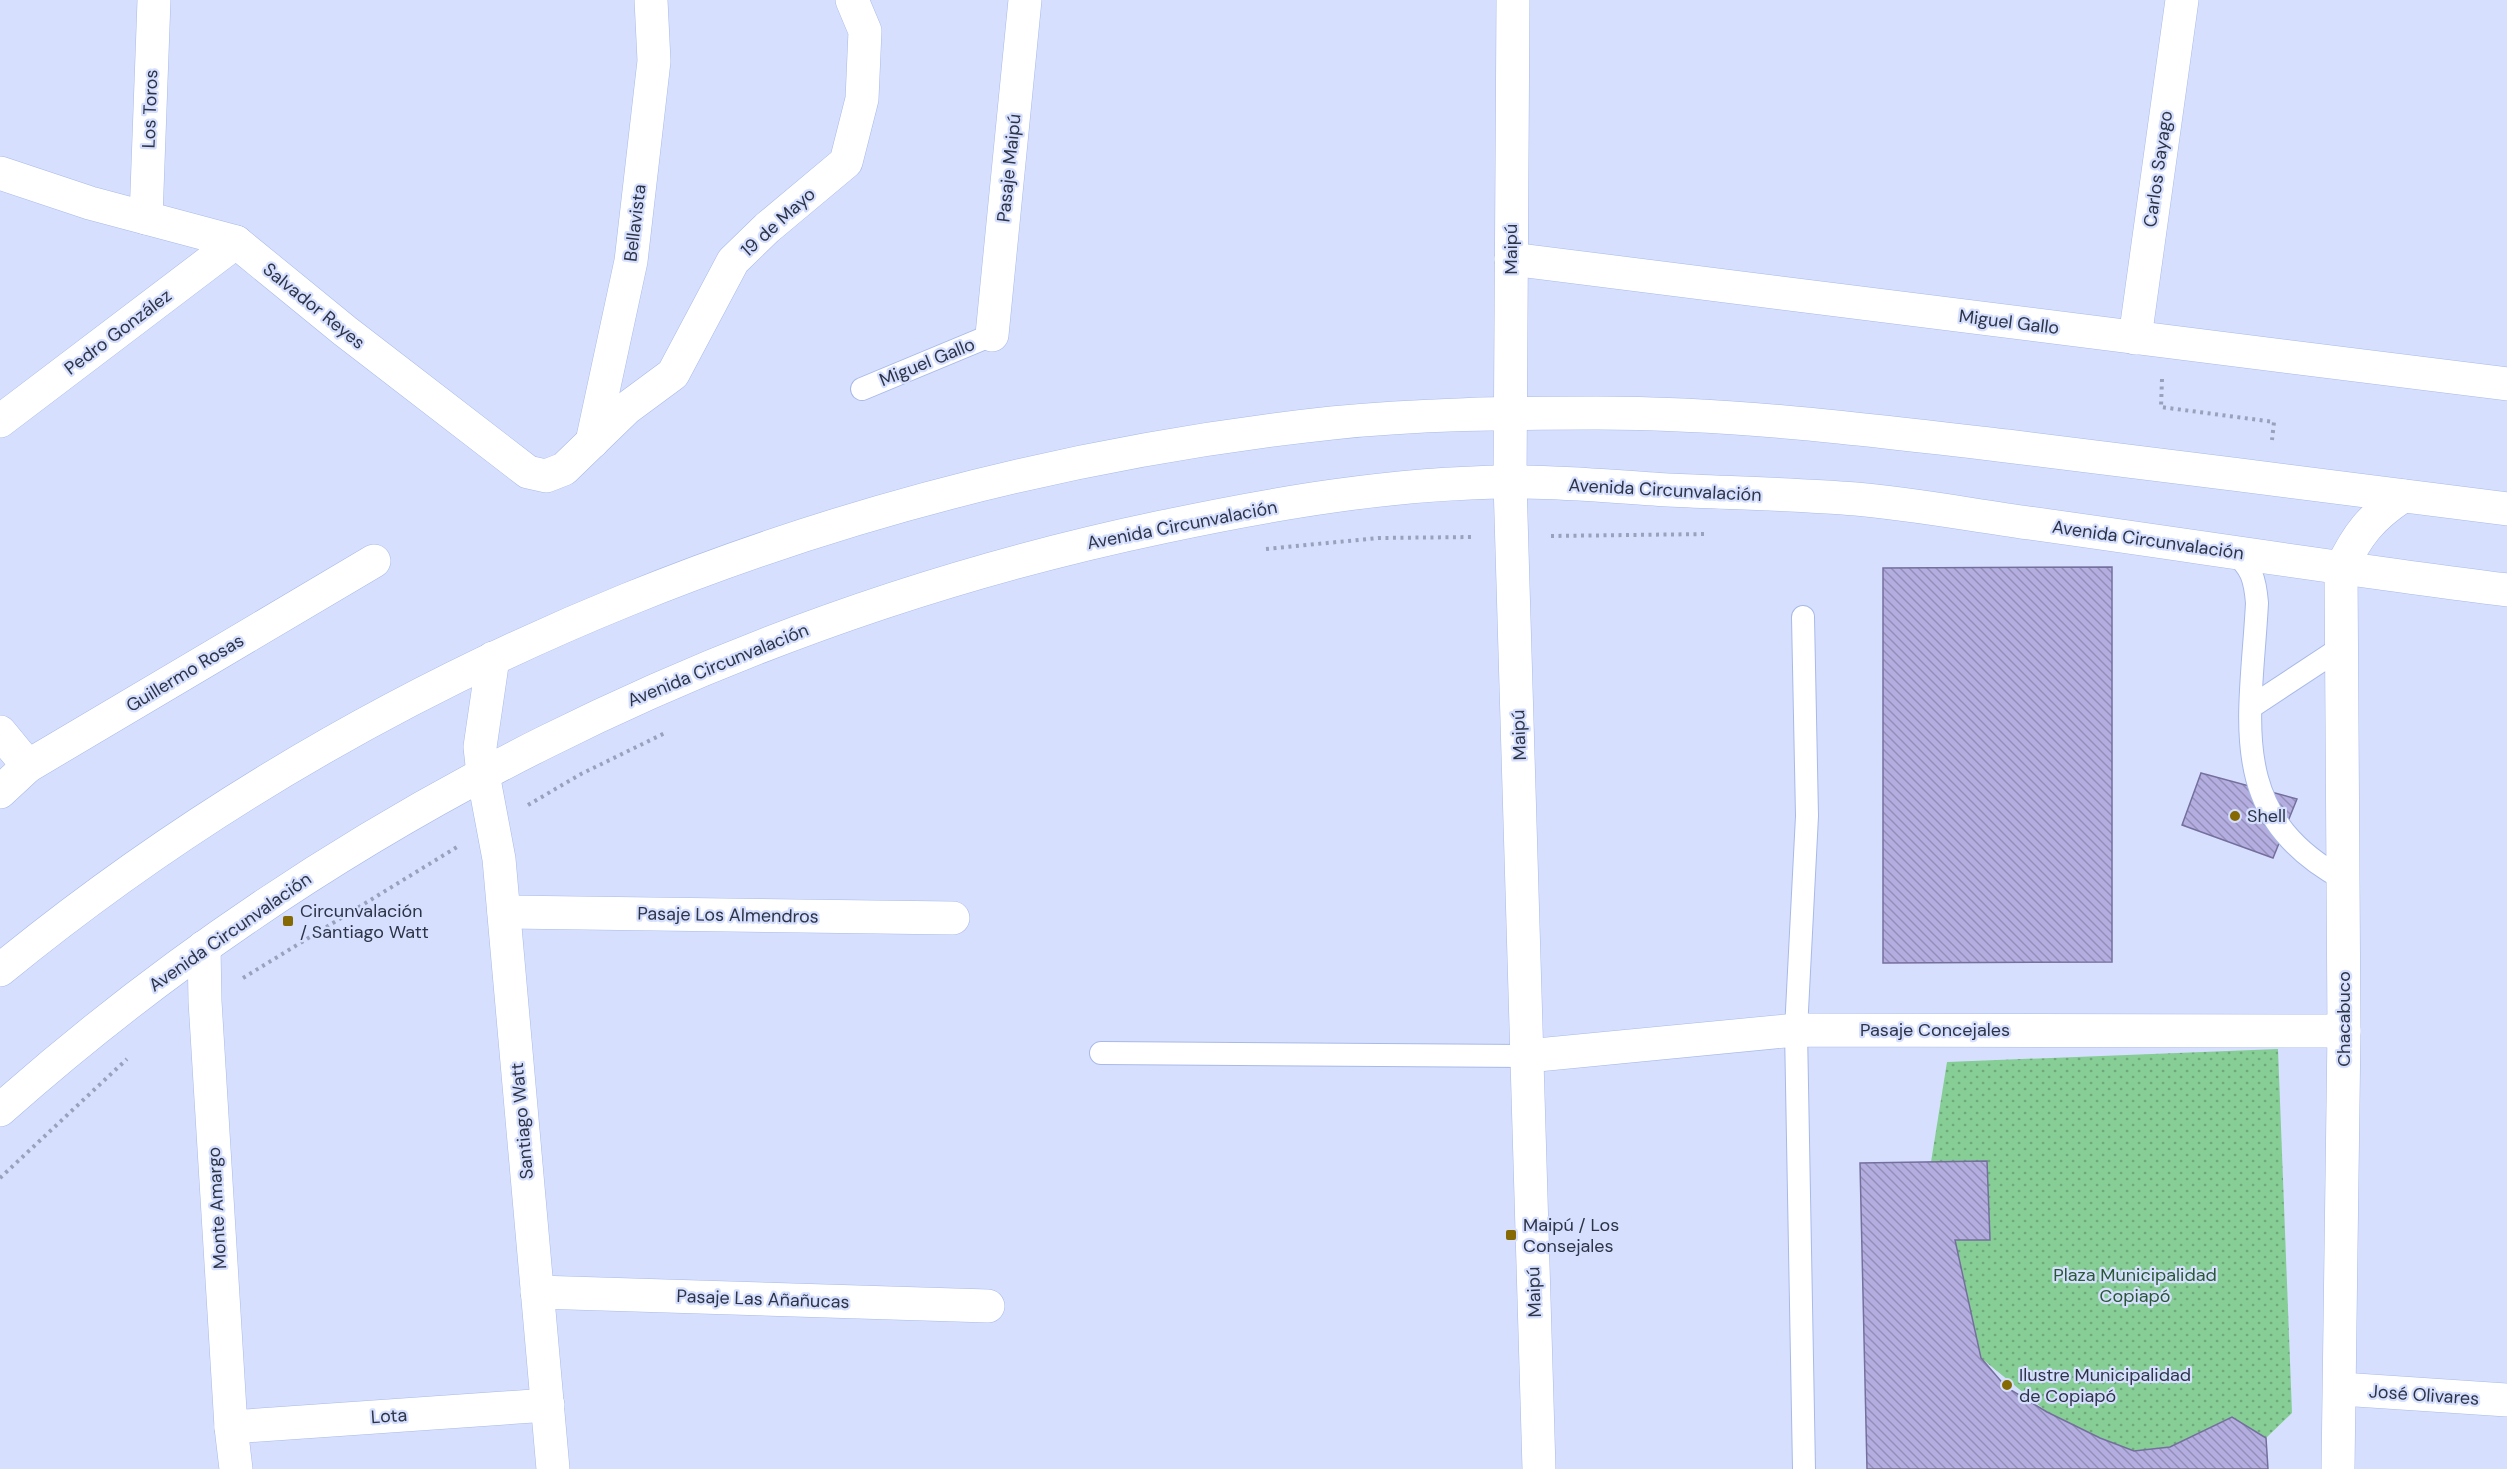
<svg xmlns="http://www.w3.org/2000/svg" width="2507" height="1469" viewBox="0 0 2507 1469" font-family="'DM Sans',sans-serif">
<defs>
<pattern id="park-dots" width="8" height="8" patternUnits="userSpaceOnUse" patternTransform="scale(1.5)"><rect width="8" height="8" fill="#86ce95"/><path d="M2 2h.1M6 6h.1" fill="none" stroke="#6ea87b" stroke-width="1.8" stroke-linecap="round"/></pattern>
<pattern id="building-back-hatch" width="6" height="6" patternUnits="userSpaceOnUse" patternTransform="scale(1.5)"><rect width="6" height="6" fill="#b4aee0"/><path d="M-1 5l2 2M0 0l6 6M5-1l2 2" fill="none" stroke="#938eb7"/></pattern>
</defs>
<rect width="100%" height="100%" fill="#d6e0fe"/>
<path fill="url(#park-dots)" d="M2278,1049L2292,1413L2266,1438L2232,1417L2170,1447L2134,1451L2100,1438L2047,1412L1981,1358L1955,1240H1990L1987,1161L1931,1162L1947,1062Z"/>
<g fill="url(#building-back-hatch)" stroke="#756f9e" stroke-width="1.5">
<path d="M2112,567V962L1883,963V568Z"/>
<path d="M2201,773L2297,799L2273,858L2182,825Z"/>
<path d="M1987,1161L1990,1240H1955L1981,1358L2006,1387L2047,1412L2100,1438L2134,1451L2170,1447L2232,1417L2266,1438L2268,1469H1867L1860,1163Z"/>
</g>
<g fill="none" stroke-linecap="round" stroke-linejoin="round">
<g stroke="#a8b9e9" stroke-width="24">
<g id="lane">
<path d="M862,389L992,335"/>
<path d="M2233,551C2252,568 2255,579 2257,603C2251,718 2224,814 2343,879"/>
<path d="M1803,617L1807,816L1796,1030L1804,1469"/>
<path d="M2251,707L2342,647"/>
<path d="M1101,1053L1527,1056"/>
</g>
</g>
<g stroke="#a8b9e9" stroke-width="34">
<g id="street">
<path d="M0,173L90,203L236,242L345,331L528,472L546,476L564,469L627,408L673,374L733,261L767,228L846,162L862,99L865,31L852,0"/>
<path d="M146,218L154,0"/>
<path d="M992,335L1025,0"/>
<path d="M0,421L236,242"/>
<path d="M592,442L631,261L654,61L651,0"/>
<path d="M0,732L28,766"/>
<path d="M483,774L499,859L553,1469"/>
<path d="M0,792L28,766L374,561"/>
<path d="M504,912L953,918"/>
<path d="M204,947L205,1001L231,1427L236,1469"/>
<path d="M1527,1056L1796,1030L2344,1031"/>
<path d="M537,1292L988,1306"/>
<path d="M2341,1389L2507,1400"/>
<path d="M231,1427L548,1405"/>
<path d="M2338,1469L2344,1031L2341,569"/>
</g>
</g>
<g stroke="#a8b9e9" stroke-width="34">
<g id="secondary">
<path d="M1513,0L1510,482L1539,1469"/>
<path d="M1511,259L2507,384"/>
<path d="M2135,338L2182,0"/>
</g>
</g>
<g stroke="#a8b9e9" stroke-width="34">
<g id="primary">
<path d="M2341,569C2357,535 2371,517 2403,496"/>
<path d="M483,774L480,747L493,658"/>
<path d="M0,970C378,661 848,475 1332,423C1420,414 1508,413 1597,413C1734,413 1871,430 2007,446C2174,466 2340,488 2507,509"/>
<path d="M0,1110C328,819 733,617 1162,527C1275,503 1392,483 1508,482C1561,481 1615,487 1668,490C1731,493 1794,494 1856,499C1914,504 1971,515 2029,523C2188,545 2347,570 2507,590"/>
</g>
</g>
<g stroke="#99a2bc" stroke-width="4" stroke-dasharray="3 4.5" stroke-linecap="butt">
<path d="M2162,379L2161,407L2274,422L2272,440"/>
<path d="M1551,536L1708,534"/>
<path d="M1266,549L1378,538L1474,537"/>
<path d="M528,805L581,774L667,732"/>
<path d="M243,978L457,847"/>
<path d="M0,1178L127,1059"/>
</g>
<use href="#lane" stroke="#fff" stroke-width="22"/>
<use href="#street" stroke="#fff" stroke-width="33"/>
<use href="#secondary" stroke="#fff" stroke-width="33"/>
<use href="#primary" stroke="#fff" stroke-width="33"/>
</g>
<g fill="#856903" stroke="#d6e0fe" stroke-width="2">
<circle cx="2235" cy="816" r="6"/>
<rect x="282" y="915" width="12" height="12" rx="3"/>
<rect x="1505" y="1229" width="12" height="12" rx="3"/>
<circle cx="2007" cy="1385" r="6"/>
</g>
<g text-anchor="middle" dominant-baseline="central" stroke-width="4.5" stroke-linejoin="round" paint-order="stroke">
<g font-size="18" fill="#2d3447" stroke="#d6e0fe">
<text transform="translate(150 109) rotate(-88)">Los Toros</text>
<text transform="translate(1009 168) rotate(-84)">Pasaje Maipú</text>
<text transform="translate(2158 169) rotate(-82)">Carlos Sayago</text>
<text transform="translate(778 222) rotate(-42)">19 de Mayo</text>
<text transform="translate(635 223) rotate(-83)">Bellavista</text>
<text transform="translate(1511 249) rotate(-90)">Maipú</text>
<text transform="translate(314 306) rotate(39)">Salvador Reyes</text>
<text transform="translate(2009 322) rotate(7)">Miguel Gallo</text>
<text transform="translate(118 332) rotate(-37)">Pedro González</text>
<text transform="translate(927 362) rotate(-22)">Miguel Gallo</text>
<text transform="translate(1665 490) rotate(3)">Avenida Circunvalación</text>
<text transform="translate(1182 525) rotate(-11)">Avenida Circunvalación</text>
<text transform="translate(2148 540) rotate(8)">Avenida Circunvalación</text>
<text transform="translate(718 665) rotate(-22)">Avenida Circunvalación</text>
<text transform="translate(185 673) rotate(-31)">Guillermo Rosas</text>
<text transform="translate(1519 735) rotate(-92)">Maipú</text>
<text transform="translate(728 915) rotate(1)">Pasaje Los Almendros</text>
<text transform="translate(230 932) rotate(-35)">Avenida Circunvalación</text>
<text transform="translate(2344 1019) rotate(-90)">Chacabuco</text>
<text x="1935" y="1030">Pasaje Concejales</text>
<text transform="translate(522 1121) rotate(-95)">Santiago Watt</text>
<text transform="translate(217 1208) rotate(-93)">Monte Amargo</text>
<text transform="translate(1534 1292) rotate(-92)">Maipú</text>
<text transform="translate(763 1299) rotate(2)">Pasaje Las Añañucas</text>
<text transform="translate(2424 1395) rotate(4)">José Olivares</text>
<text transform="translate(389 1416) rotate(-4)">Lota</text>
</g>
<g font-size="18" fill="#2d3447" stroke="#d6e0fe" text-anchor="start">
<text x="2247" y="816">Shell</text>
<text x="300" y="911">Circunvalación<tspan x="300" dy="21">/ Santiago Watt</tspan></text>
<text x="1523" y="1225">Maipú / Los<tspan x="1523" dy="21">Consejales</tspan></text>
<text x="2019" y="1375">Ilustre Municipalidad<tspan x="2019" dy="21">de Copiapó</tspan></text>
</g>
<g font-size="18" fill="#285734" stroke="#d6e0fe">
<text x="2135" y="1275">Plaza Municipalidad<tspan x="2135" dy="21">Copiapó</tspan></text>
</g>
</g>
</svg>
